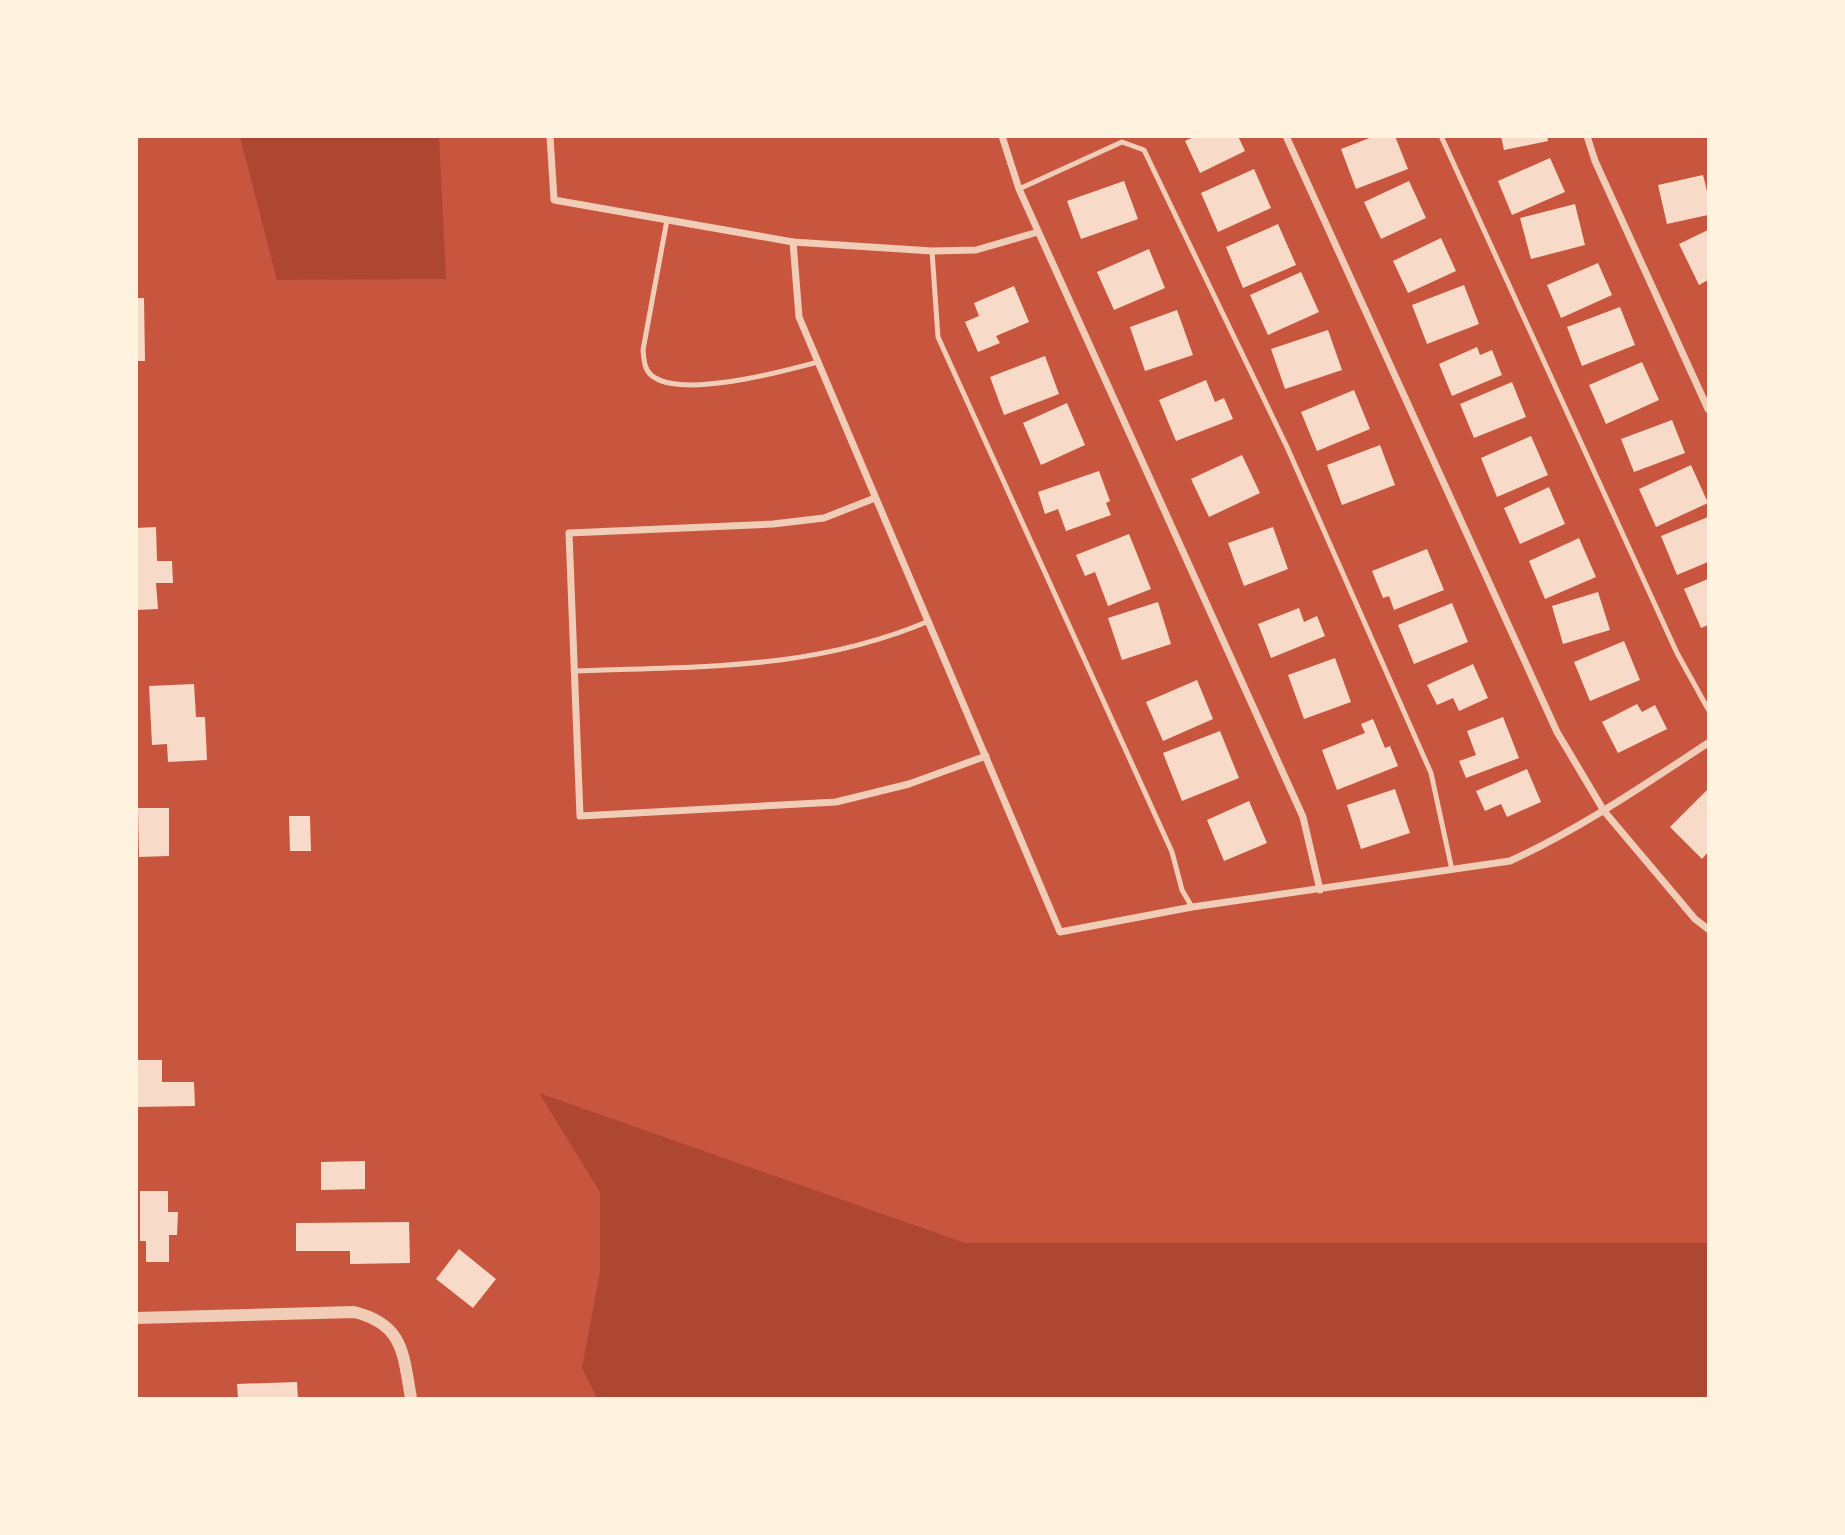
<svg xmlns="http://www.w3.org/2000/svg" width="1845" height="1535" viewBox="0 0 1845 1535" font-family="Rubik,sans-serif">
<rect width="100%" height="100%" fill="#c8553d"/>
<g fill="#ae4732">
<path d="M240,137H439L446,279L277,280Z"/>
<path d="M539,1093L965,1243H1708V1398H597L582,1368L600,1272V1192Z"/>
</g>
<g fill="#f7dbc8">
<path d="M1196,136H1238L1245,151L1200,173L1185,141Z"/>
<path d="M1375,136H1395L1408,169L1356,189L1341,149Z"/>
<path d="M1501,136H1547L1548,141L1504,150Z"/>
<path d="M1550,158L1565,192L1512,215L1498,181Z"/>
<path d="M1254,169L1271,208L1218,232L1201,193Z"/>
<path d="M1703,175L1708,195V215L1667,224L1658,185Z"/>
<path d="M1124,181L1138,219L1081,239L1067,201Z"/>
<path d="M1409,181L1426,218L1381,239L1364,202Z"/>
<path d="M1575,204L1585,245L1531,259L1520,218Z"/>
<path d="M1278,224L1296,265L1243,288L1226,247Z"/>
<path d="M1708,230V280L1699,285L1679,244Z"/>
<path d="M1441,238L1456,271L1408,293L1393,261Z"/>
<path d="M1149,249L1165,288L1114,310L1097,272Z"/>
<path d="M1598,263L1612,295L1561,318L1547,285Z"/>
<path d="M1301,272L1319,312L1268,335L1250,295Z"/>
<path d="M1464,285L1479,324L1427,344L1412,305Z"/>
<path d="M1014,286L1029,322L996,336L1000,343L978,352L965,322L979,316L974,303Z"/>
<path d="M136,298H144L145,361H136Z"/>
<path d="M1620,307L1635,345L1582,366L1567,327Z"/>
<path d="M1177,310L1193,355L1145,371L1130,327Z"/>
<path d="M1328,330L1342,370L1285,389L1271,349Z"/>
<path d="M1477,347L1480,355L1492,350L1502,375L1452,396L1439,364Z"/>
<path d="M1045,356L1059,394L1004,415L990,377Z"/>
<path d="M1642,362L1659,400L1606,424L1589,385Z"/>
<path d="M1206,380L1215,402L1224,398L1233,419L1176,441L1159,400Z"/>
<path d="M1512,382L1526,417L1474,438L1460,404Z"/>
<path d="M1354,390L1370,429L1317,451L1301,412Z"/>
<path d="M1067,403L1085,445L1041,465L1023,423Z"/>
<path d="M1672,420L1685,453L1634,472L1621,439Z"/>
<path d="M1531,436L1548,475L1497,497L1481,458Z"/>
<path d="M1380,445L1395,485L1342,505L1327,465Z"/>
<path d="M1242,455L1260,493L1209,517L1191,479Z"/>
<path d="M1691,465L1708,503L1656,527L1639,489Z"/>
<path d="M1099,471L1110,501L1106,503L1111,515L1066,531L1058,509L1045,514L1038,492Z"/>
<path d="M1549,487L1565,524L1520,544L1504,508Z"/>
<path d="M1708,517V562L1677,575L1661,536Z"/>
<path d="M156,527L157,561H172L173,583H156L158,609L136,610V528Z"/>
<path d="M1273,527L1288,569L1244,586L1228,543Z"/>
<path d="M1129,534L1151,589L1108,606L1095,572L1085,576L1076,555Z"/>
<path d="M1579,538L1596,577L1545,599L1529,561Z"/>
<path d="M1427,549L1444,590L1394,610L1389,596L1383,598L1372,571Z"/>
<path d="M1708,579V625L1701,628L1684,589Z"/>
<path d="M1598,592L1610,630L1563,644L1552,606Z"/>
<path d="M1158,602L1171,644L1122,660L1108,618Z"/>
<path d="M1452,603L1468,642L1414,664L1398,625Z"/>
<path d="M1299,608L1304,622L1317,616L1325,636L1271,658L1258,624Z"/>
<path d="M1624,641L1640,680L1590,701L1574,662Z"/>
<path d="M1335,658L1351,702L1304,719L1288,675Z"/>
<path d="M1473,664L1488,698L1459,711L1453,698L1437,705L1427,685Z"/>
<path d="M1197,680L1213,719L1163,741L1146,702Z"/>
<path d="M194,684L196,717H205L207,760L168,762L167,744L152,745L149,686Z"/>
<path d="M1637,704L1642,712L1655,705L1667,729L1618,753L1602,722Z"/>
<path d="M1503,717L1519,758L1466,778L1459,761L1476,755L1467,731Z"/>
<path d="M1373,719L1385,748L1390,746L1398,766L1337,790L1322,750L1365,733L1361,724Z"/>
<path d="M1220,731L1239,778L1182,801L1163,753Z"/>
<path d="M1527,769L1541,802L1507,817L1501,804L1485,811L1476,791Z"/>
<path d="M1395,789L1410,833L1361,849L1347,805Z"/>
<path d="M1708,789V852L1702,859L1670,827Z"/>
<path d="M1249,801L1267,843L1224,861L1207,820Z"/>
<path d="M138,808H169V856L139,857Z"/>
<path d="M289,816H310L311,851H290Z"/>
<path d="M136,1060H162V1082H194L195,1106L136,1107Z"/>
<path d="M365,1161V1189L321,1190V1162Z"/>
<path d="M140,1191H168V1212H178L177,1235H169V1262H146V1241H140Z"/>
<path d="M409,1222L410,1263L350,1264V1251H296V1223Z"/>
<path d="M459,1249L496,1279L473,1308L436,1279Z"/>
<path d="M297,1382L298,1398H238L237,1384Z"/>
</g>
<g fill="none" stroke-linecap="round" stroke-linejoin="round">
<g stroke="#f1ccb7" stroke-width="5">
<path d="M1441,136L1677,653L1708,709"/>
<path d="M1019,189L1122,142L1144,150L1287,447L1431,773L1452,870"/>
<path d="M667,220L643,350C644,359 644,369 651,375C680,400 784,371 818,362"/>
<path d="M932,251L938,337L1172,852L1182,890L1192,907"/>
<path d="M574,671C699,666 811,671 929,621"/>
</g>
<g stroke="#f1ccb7" stroke-width="7">
<path d="M550,136L554,200L793,242L932,251L976,250L1038,232"/>
<path d="M1002,136L1019,189L1303,817L1320,890"/>
<path d="M1286,136L1557,732L1604,811L1695,919L1708,929"/>
<path d="M1587,136L1595,161L1708,409"/>
<path d="M793,242L799,317L1060,932L1192,907L1510,861C1580,829 1644,785 1708,743"/>
<path d="M875,498L824,518L773,524L569,533L580,816L836,802L909,784L986,756"/>
</g>
<path stroke="#f1ccb7" stroke-width="12" d="M136,1318L354,1312C404,1324 403,1354 411,1398"/>
</g>
<rect width="1845" height="1535" fill="none" stroke="#fff3e0" stroke-width="276"/>
</svg>
